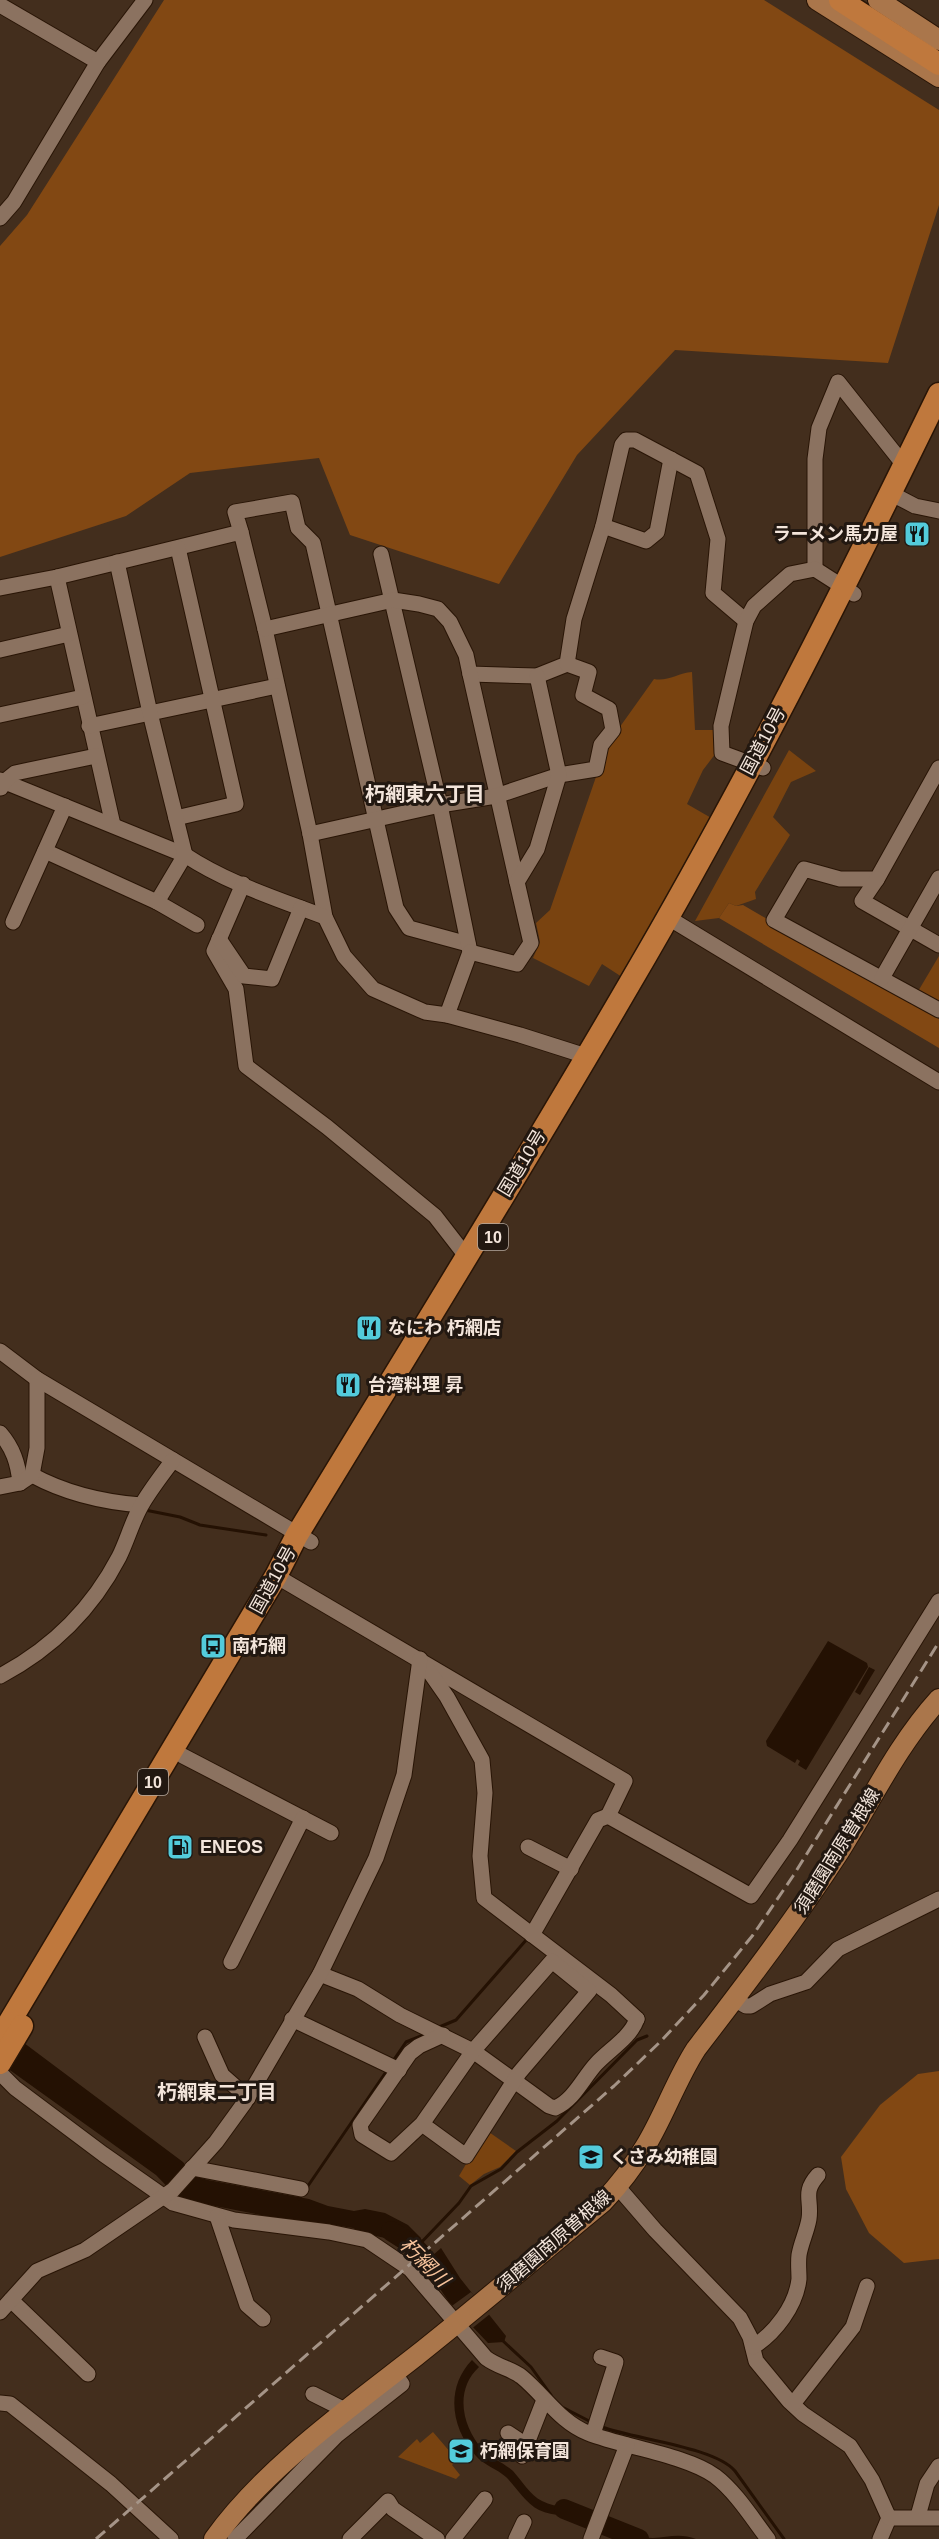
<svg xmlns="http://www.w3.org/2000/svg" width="939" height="2539" viewBox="0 0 939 2539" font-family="Arial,'Noto Sans JP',sans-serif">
<rect width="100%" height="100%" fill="#432e1d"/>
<g fill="#794310">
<path d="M692,672L695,730H720L719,749L703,770L687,804L713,819L622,977L602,964L589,986L533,958L540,942L536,923L550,910L597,774L602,752L654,679C667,682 678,673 692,672Z"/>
<path d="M789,750L816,771L791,782L773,817L790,835L755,892L756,899L736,906L729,903L719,918L695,921Z"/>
<path d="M939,956V1005L917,993Z"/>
<path d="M486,2130L516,2151L500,2167L484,2174L470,2185L459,2176Z"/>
<path d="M433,2432L457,2460L452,2465L460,2475L456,2479L398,2457L417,2439L420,2443Z"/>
</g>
<g fill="#824813">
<path d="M164,0H764L939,110V205L888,363L675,350L577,455L499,584L350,535L319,458L190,473L126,516L0,557V246L27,215Z"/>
<path d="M729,903L736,906L743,905L939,1019V1048L719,918Z"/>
<path d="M939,2071V2259L904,2263L869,2233L846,2189L841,2157L880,2105L918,2074Z"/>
</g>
<g fill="#241103">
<path d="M828,1641L867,1663L868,1667L806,1770L798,1765L800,1761L797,1759L795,1763L767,1746L766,1741Z"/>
<path d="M869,1667L875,1670L860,1695L855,1692Z"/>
<path d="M0,2025L183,2162L194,2176L208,2180L309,2199L328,2206L354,2211L365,2209L385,2213L408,2225L421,2238L407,2253L385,2238L362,2233L353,2228L327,2224H307L179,2199L156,2175L0,2063Z"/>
<path d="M441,2248L460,2278L506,2336L504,2342L488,2343L449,2302L423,2264Z"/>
<path d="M472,2360L479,2367C454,2390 462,2427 483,2450C491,2458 504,2463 513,2471C522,2481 530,2495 542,2501C557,2509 574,2505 591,2514L587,2523C570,2514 554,2517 539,2510C525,2503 517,2488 506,2477C497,2469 484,2465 476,2456C451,2428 445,2388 472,2360Z"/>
<path d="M607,2523C620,2530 638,2538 653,2538C668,2537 681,2533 696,2539H622L604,2531Z"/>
</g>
<path fill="#432e1d" d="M471,2292L490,2314L470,2330L449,2308Z"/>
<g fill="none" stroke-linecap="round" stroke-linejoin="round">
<g stroke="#241103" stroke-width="3">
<path d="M145,1510L180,1517L200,1525L266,1535"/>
<path d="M437,2028L456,2020L527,1939"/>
<path d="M393,2061L406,2042L426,2034"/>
<path d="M299,2199L388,2069"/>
<path d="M416,2248L459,2203L471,2186L501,2169L517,2152L557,2121L637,2040L647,2036"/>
<path d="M502,2340L531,2367L551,2395"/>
<path d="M564,2408L593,2423"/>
<path d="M602,2427C634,2439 715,2447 735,2471L784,2539"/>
</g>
<g stroke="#241103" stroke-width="20">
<path d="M391,2231L413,2245L444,2280"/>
<path d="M564,2509L639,2539"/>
</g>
<g stroke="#291506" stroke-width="17">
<g id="minor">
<path d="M0,5L98,62"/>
<path d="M0,218L14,202L98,62L145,0"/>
<path d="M892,494L915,506L939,511"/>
<path d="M603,526L646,541L657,532L671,459"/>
<path d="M241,532L235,512L292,502L298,528L313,543L396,908L409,928L468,944"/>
<path d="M381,554L440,805L470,952L447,1015"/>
<path d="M815,569V459L819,428L838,382L904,465"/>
<path d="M57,577L113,825"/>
<path d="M0,588L57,577L241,532L265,629L310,834L325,917L344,956L373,989L425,1012L447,1015L520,1035L586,1056"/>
<path d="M265,629L393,600L419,604L438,609L450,622L466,655L470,674L537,676L567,664L574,619L603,526L622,445L626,440H635L697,473L718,539L713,593L746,621"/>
<path d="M0,650L69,634"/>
<path d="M470,674L517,882"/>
<path d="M0,715L83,697"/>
<path d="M89,726L277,686"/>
<path d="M763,768L722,753L721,726L746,621L754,606L790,574L815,569L854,594"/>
<path d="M939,768L877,879H840L804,869L774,920L939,1010"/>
<path d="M0,780L185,855C227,883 278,899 325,917"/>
<path d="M1,788L4,782L15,773L96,756"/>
<path d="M176,818L236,804L178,548"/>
<path d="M310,834L440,805L496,796L559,775L596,769L601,745L613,730L609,709L583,695L589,672L567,664"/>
<path d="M45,851L157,902L185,855L150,713L117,562"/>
<path d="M877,879L862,901L939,945"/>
<path d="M243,884L214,951L236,989L246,1066L327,1127L435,1216L466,1256"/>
<path d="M157,902L197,925"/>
<path d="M667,917L939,1082"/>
<path d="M13,922L65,806"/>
<path d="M219,939L244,976L272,979L301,908"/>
<path d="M470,952L517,964L531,943L517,882L537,849L559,775L537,676"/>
<path d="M882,978L939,878"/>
<path d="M0,1351L37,1379L311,1542"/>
<path d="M0,1433C13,1448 18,1463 20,1483"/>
<path d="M32,1475C65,1493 103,1502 141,1505"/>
<path d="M0,1487L20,1483L32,1475L37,1448V1379"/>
<path d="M276,1576L625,1781L608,1816L751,1896L790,1840L939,1601"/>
<path d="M424,1664L447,1697L482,1760L485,1793L480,1856L484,1898L611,1995L637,2019"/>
<path d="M0,1676C51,1649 92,1609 119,1557C127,1541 132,1522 141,1506C150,1490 162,1475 173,1460"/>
<path d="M183,1756L331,1833"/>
<path d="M528,1847L571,1869"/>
<path d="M532,1935L598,1820L608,1816"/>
<path d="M231,1962L303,1818"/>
<path d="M320,1974L358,1989L400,2015L473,2051L549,2106L555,2108C574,2100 583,2078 596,2064C610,2049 630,2038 637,2019"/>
<path d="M734,1999L746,2006H751L770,1994L806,1982L838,1949L939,1899"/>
<path d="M292,2019L399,2070"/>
<path d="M205,2037L222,2075L248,2098"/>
<path d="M0,2073L15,2088L103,2154L173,2203L234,2220L329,2232L367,2240L410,2269L486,2358C498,2367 512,2369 522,2377C545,2396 560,2422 588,2433C623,2447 686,2455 715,2476C736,2492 752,2518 768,2539"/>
<path d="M422,2124L466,2156L519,2073L589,1991L552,1961L473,2051L422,2124L391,2153L362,2135L360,2125L410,2053L419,2046L443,2035"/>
<path d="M192,2168L301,2189"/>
<path d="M617,2186L655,2230L740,2318L750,2337L756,2361L789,2401L803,2414L850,2446L872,2480L889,2518L880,2539"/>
<path d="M217,2216L247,2305L263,2319"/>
<path d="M11,2300L88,2374"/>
<path d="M0,2312L37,2271L85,2250L173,2190L216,2142L245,2102L320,1974L376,1858L404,1775L420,1659"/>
<path d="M753,2347C775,2333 796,2306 799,2279C799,2271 798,2263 799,2255C801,2243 807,2231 809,2219C812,2199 802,2193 818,2175"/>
<path d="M313,2394L347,2411"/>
<path d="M0,2403L10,2404L111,2484L171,2539"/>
<path d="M793,2404L853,2327L867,2286"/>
<path d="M508,2433L526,2445"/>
<path d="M593,2434L616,2362L601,2357"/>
<path d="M522,2456L544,2400"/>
<path d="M918,2516L927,2484L939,2466"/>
<path d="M889,2518H939"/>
<path d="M235,2539L337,2435L402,2384L394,2373"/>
<path d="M350,2539L388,2501L393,2509L437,2539"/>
<path d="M453,2539L485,2499"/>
<path d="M516,2539L524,2522"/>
<path d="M591,2539L627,2445"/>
</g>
</g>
<g stroke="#291506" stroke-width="22">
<g id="major">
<path d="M817,0L939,77"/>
<path d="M878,0L939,40"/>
<path d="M214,2539C264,2469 348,2409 416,2356C479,2306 541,2253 603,2202C619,2185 633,2167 645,2147C664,2116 676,2080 696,2049C745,1985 795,1920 839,1852C871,1801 898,1744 939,1699"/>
</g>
</g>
<g stroke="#291506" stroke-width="25">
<g id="highway">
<path d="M840,0L939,64"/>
<path d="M0,2038L276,1576L297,1535C409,1351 522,1169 630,983C742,792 842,593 939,394"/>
<path d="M0,2063L22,2026"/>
</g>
</g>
<use href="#minor" stroke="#8b7260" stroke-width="15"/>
<use href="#major" stroke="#aa764b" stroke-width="20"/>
<use href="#highway" stroke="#bf783d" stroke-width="22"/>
<path stroke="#a59487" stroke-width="3" stroke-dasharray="12 6" stroke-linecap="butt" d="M96,2539L614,2086L661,2041L704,1995L753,1935L793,1876L939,1642"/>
</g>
<defs>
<g id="restaurant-square" transform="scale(1.35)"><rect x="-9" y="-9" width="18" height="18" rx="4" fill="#53cbdb" stroke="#221811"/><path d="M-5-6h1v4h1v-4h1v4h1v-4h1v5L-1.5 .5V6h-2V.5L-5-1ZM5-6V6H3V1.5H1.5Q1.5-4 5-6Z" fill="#111"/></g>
<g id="bus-square" transform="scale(1.35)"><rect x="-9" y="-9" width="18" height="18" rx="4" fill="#53cbdb" stroke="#221811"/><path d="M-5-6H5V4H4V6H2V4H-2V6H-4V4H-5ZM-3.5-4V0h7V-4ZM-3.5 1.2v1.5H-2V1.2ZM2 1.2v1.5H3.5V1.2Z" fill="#111"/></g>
<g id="fuel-square" transform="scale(1.35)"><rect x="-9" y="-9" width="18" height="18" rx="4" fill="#53cbdb" stroke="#221811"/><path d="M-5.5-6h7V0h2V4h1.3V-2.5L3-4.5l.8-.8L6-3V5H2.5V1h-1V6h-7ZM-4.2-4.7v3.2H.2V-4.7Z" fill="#111"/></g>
<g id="school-square" transform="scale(1.35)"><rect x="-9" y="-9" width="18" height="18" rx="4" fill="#53cbdb" stroke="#221811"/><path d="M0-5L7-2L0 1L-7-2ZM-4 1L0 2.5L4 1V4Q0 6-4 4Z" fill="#111"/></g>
</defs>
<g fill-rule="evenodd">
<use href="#restaurant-square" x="917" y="534"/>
<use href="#restaurant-square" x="369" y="1328"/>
<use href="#restaurant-square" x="348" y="1385"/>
<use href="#bus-square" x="213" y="1646"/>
<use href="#fuel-square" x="180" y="1847"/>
<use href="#school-square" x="591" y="2157"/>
<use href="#school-square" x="461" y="2451"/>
</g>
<g text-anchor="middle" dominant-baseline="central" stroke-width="6" stroke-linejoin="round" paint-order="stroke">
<g fill="#221811" stroke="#b4a89e" stroke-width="1.5">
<rect x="478" y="1224" width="30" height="26" rx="4.5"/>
<rect x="138" y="1769" width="30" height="26" rx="4.5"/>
</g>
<g font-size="16" font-weight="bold" fill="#f3e5db">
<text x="493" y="1237">10</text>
<text x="153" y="1782">10</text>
</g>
<g font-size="18" font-weight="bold" fill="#f3e5db" stroke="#221811" text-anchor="start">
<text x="898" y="534" text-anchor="end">ラーメン馬力屋</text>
<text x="388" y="1328">なにわ 朽網店</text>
<text x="368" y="1385">台湾料理 昇</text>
<text x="232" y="1646">南朽網</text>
<text x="200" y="1847">ENEOS</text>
<text x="610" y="2157">くさみ幼稚園</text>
<text x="480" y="2451">朽網保育園</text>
</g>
<g font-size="18" fill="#f3e5db" stroke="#221811">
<text transform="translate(763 741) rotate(-62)">国道10号</text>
<text transform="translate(522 1163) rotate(-59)">国道10号</text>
<text transform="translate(273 1580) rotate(-61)">国道10号</text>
<text transform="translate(837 1851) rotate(-58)">須磨園南原曽根線</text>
<text transform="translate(554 2241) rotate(-41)">須磨園南原曽根線</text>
</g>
<g font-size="20" font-weight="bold" fill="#f3e5db" stroke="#221811">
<text x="425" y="794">朽網東六丁目</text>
<text x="217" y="2092">朽網東二丁目</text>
</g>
<g font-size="20" font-style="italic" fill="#f6c29b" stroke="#221811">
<text transform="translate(425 2262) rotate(45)">朽網川</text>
</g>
</g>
</svg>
